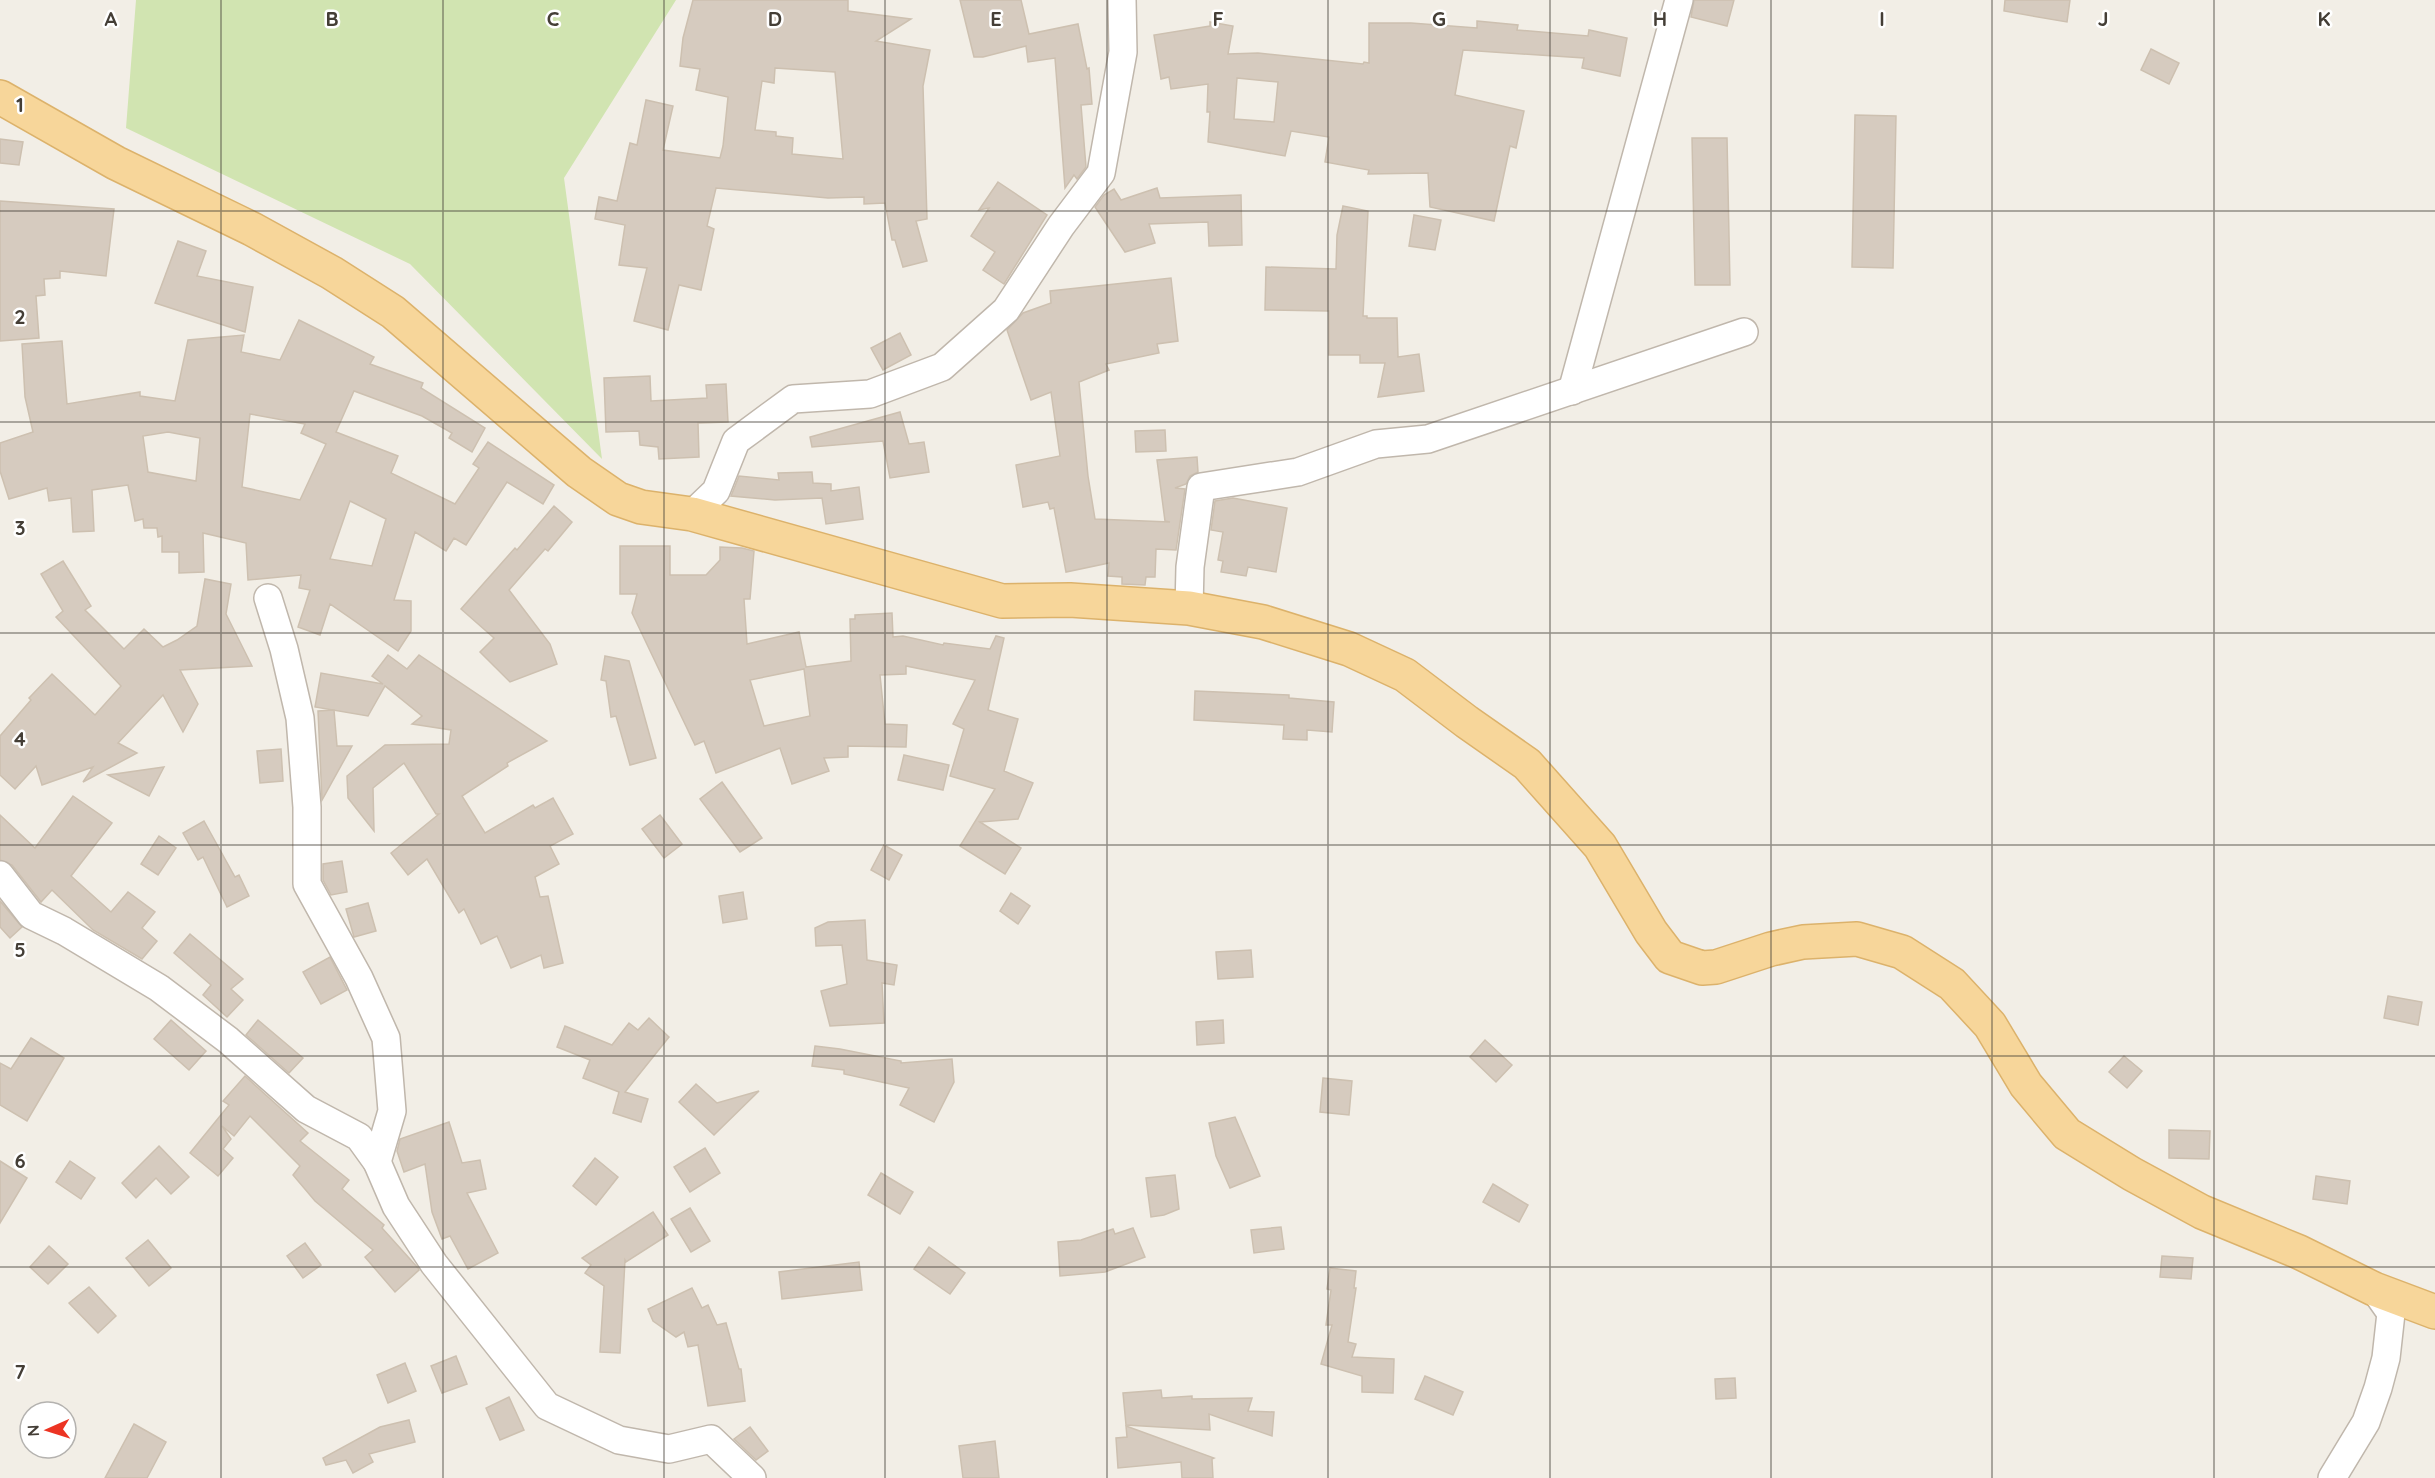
<svg xmlns="http://www.w3.org/2000/svg" width="2435" height="1478" viewBox="0 0 2435 1478" font-family="Quicksand,sans-serif">
<rect width="100%" height="100%" fill="#f2eee6"/>
<path fill="#d1e4b1" d="M136,0H676L564,178L602,459L410,264L126,128Z"/>
<g fill="#d6cbbf" stroke="#cdc0b0" stroke-width="1.5" fill-rule="evenodd">
<path d="M693,0H848V11L911,19L876,41L930,50L923,86L927,219L916,221L927,261L903,267L895,240H892L885,203L864,204V197L828,198L716,188L707,226L714,229L701,290L679,285L668,330L634,321L647,268L619,265L625,225L595,219L599,197L617,201L630,143L637,145L646,100L673,106L663,150L720,158L723,146L728,97L696,90L700,69L680,66L683,38ZM775,68L835,72L843,159L792,154L793,138L776,136V132L755,130L762,81L774,83Z"/>
<path d="M960,0H1021L1029,34L1078,24L1087,69L1089,68L1092,104L1081,105L1086,167L1077,179L1074,175L1065,188L1055,58L1028,62L1026,46L983,57H974Z"/>
<path d="M1694,0H1734L1727,26L1691,17Z"/>
<path d="M2005,0H2070L2067,22L2004,11Z"/>
<path d="M1477,21L1518,25L1517,30L1588,36L1589,30L1627,38L1620,76L1582,68L1584,58L1463,50L1455,95L1524,111L1516,148L1510,146L1494,221L1430,207L1428,173L1368,174L1369,170L1325,162L1329,137L1291,131L1285,156L1208,142L1210,112H1207L1208,84L1171,89L1169,77L1161,79L1154,35L1210,26V22L1233,26L1228,54L1258,53L1363,64L1364,62L1369,63V23H1411L1477,28ZM1237,78L1278,82L1274,122L1234,119Z"/>
<path d="M2151,49L2179,63L2169,84L2141,70Z"/>
<path d="M1855,115L1896,116L1893,268L1852,267Z"/>
<path d="M1692,138H1727L1730,285H1695Z"/>
<path d="M0,139L23,142L19,165L0,163Z"/>
<path d="M998,182L1047,215L1004,284L983,270L995,252L971,236L989,208L979,210Z"/>
<path d="M1157,188L1160,198L1241,195L1242,245L1209,246L1208,222L1149,224L1155,243L1125,252L1095,207L1104,195L1114,189L1121,200Z"/>
<path d="M0,201L114,209L106,276L60,271V278L44,279L45,295L36,296L39,338L0,341Z"/>
<path d="M1343,206L1368,211L1363,316H1367V318H1397L1398,357L1419,354L1424,391L1378,397L1385,363H1360V355H1329V311L1265,310L1266,267L1336,269L1337,235Z"/>
<path d="M1414,215L1441,220L1435,250L1409,246Z"/>
<path d="M178,241L206,251L197,276L253,287L245,332L155,303Z"/>
<path d="M1171,278L1178,341L1157,344L1159,353L1106,364L1109,370L1079,382L1088,476L1095,519L1170,522L1165,521L1157,460L1197,457L1198,472L1190,476L1186,484L1175,488L1185,489L1176,550L1156,549L1155,577H1146L1145,585L1122,584V577L1108,576L1109,563L1066,572L1054,508L1050,509L1048,502L1023,507L1016,465L1060,456L1051,392L1031,400L1007,330L1023,313L1051,303L1050,291Z"/>
<path d="M299,320L374,357L370,364L423,383L421,388L485,428L472,452L449,438L452,433L422,416L354,391L336,432L398,456L391,473L455,504L479,468L473,464L488,442L554,485L543,504L507,482L466,545L454,538L446,551L415,532L394,600L411,601V631L398,651L330,604L320,635L298,627L310,590L299,588L301,575L248,580L246,543L203,533L204,572L179,573V552H162V536L158,537L157,528H144L143,519L135,521L128,485L92,490L94,531L73,532L71,498L49,501L47,488L9,499L0,471V443L33,432L25,397L22,344L62,341L67,404L140,392V396L175,401L188,340L244,335L241,352L280,360ZM250,414L305,424L301,433L326,444L300,500L242,487ZM168,432L200,438L196,481L148,472L143,436ZM350,501L386,519L372,566L330,559Z"/>
<path d="M900,333L911,355L883,370L871,348Z"/>
<path d="M650,376L651,401L707,398L706,385L726,384L728,422L698,423L699,457L659,459L658,447L640,445L639,431L606,432L604,378Z"/>
<path d="M900,412L909,444L924,442L929,472L890,478L883,441L812,447L810,437Z"/>
<path d="M1165,430L1166,451L1136,452L1135,431Z"/>
<path d="M812,472L813,483L831,484V491L859,487L863,519L826,524L822,498L775,500L731,496L739,476L779,480L778,473Z"/>
<path d="M1233,498L1287,508L1276,572L1248,567L1246,576L1221,572L1223,561L1218,560L1223,532L1211,530L1215,501Z"/>
<path d="M554,506L572,522L548,551L545,549L509,590L550,644L557,664L510,682L480,652L494,638L461,609L515,548L517,550Z"/>
<path d="M620,546H670V575H706L720,560V547L742,548L754,551L750,599H744L747,644L799,632L806,667L851,661L850,619H855V615L892,613L893,637L903,636L943,645L944,643L990,649L996,636L1004,638L988,710L1018,719L1004,771L1033,783L1018,819L980,822L1021,848L1005,874L960,846L995,789L950,776L964,729L953,724L975,680L906,666V674L880,675L885,724L907,725L906,747L848,746V757L824,758L829,771L792,784L780,748L716,773L704,741L695,745L632,613L637,594H620ZM804,669L810,716L764,726L750,680Z"/>
<path d="M63,561L91,606L85,610L124,649L144,629L163,647L177,640L197,626L205,579L231,584L226,614L252,666L180,670L198,704L183,732L163,695L118,743L137,753L83,782L93,767L42,785L36,766L15,789L0,775V736L31,700L29,698L52,674L95,715L121,686L56,617L63,611L41,574Z"/>
<path d="M388,655L407,669L419,655L547,741L507,763L508,766L462,796L485,833L533,805L535,808L553,798L573,834L550,846L559,864L535,877L540,897L548,896L563,963L544,968L541,955L511,968L497,936L481,944L464,909L459,913L427,859L408,875L391,853L439,814H436L404,763L373,788L374,831L348,798L347,776L385,745L449,744L451,730L412,724L422,716L385,686L368,716L315,707L321,673L383,684L372,676Z"/>
<path d="M605,656L629,661L656,758L630,765L616,716L611,717L606,681L601,680Z"/>
<path d="M1195,691L1289,695V698L1334,702L1332,732L1307,730V740L1283,739L1284,725L1194,720Z"/>
<path d="M334,710L337,746H352L322,800L318,711Z"/>
<path d="M281,749L283,781L260,783L257,751Z"/>
<path d="M904,755L949,765L943,790L898,780Z"/>
<path d="M164,767L149,796L108,775Z"/>
<path d="M722,782L762,838L740,852L700,799Z"/>
<path d="M73,796L112,823L71,876L111,912L128,892L155,912L142,928L157,941L142,959L93,930L52,890L41,902L12,865L0,860V815L35,848Z"/>
<path d="M660,815L682,844L664,858L642,829Z"/>
<path d="M204,821L235,877L239,875L249,896L227,907L203,857L198,860L183,833Z"/>
<path d="M159,836L176,848L158,875L141,864Z"/>
<path d="M884,845L902,855L889,880L871,870Z"/>
<path d="M342,861L347,892L331,895L323,880V864Z"/>
<path d="M743,892L747,919L723,923L719,896Z"/>
<path d="M1011,893L1030,906L1018,924L1000,911Z"/>
<path d="M0,901L22,927L10,938L0,927Z"/>
<path d="M368,903L376,931L354,937L346,909Z"/>
<path d="M865,920L867,960L897,965L894,985L882,983L884,1023L830,1026L821,991L847,984L842,945L816,946L815,928L828,922Z"/>
<path d="M190,934L243,979L231,989L243,1000L227,1017L203,995L211,985L174,953Z"/>
<path d="M1251,950L1253,977L1218,979L1216,952Z"/>
<path d="M330,957L347,990L321,1004L303,972Z"/>
<path d="M2388,996L2422,1002L2418,1025L2384,1018Z"/>
<path d="M649,1018L669,1037L625,1092L648,1099L641,1122L613,1113L619,1092L583,1078L590,1060L557,1047L565,1026L612,1045L629,1023L638,1030Z"/>
<path d="M171,1020L206,1051L189,1070L154,1039Z"/>
<path d="M258,1020L303,1058L289,1073L246,1035Z"/>
<path d="M1223,1020L1224,1043L1197,1045L1196,1022Z"/>
<path d="M31,1038L64,1058L27,1121L0,1105V1063L11,1069Z"/>
<path d="M1485,1040L1512,1065L1496,1082L1470,1057Z"/>
<path d="M815,1046L840,1049L901,1061V1063L952,1059L954,1082L934,1122L900,1105L909,1088L844,1074V1070L812,1066Z"/>
<path d="M2124,1056L2142,1071L2127,1088L2109,1072Z"/>
<path d="M245,1076L308,1133L300,1141L349,1180L342,1189L384,1225L382,1228L418,1268L419,1270L395,1292L365,1257L373,1250L315,1201L293,1175L300,1166L250,1116L234,1136L222,1126L231,1139L223,1149L233,1158L218,1176L190,1153L229,1105L223,1101Z"/>
<path d="M1323,1078L1352,1081L1349,1115L1320,1112Z"/>
<path d="M696,1084L717,1103L759,1091L714,1135L679,1102Z"/>
<path d="M1235,1117L1260,1176L1230,1188L1216,1156L1209,1123Z"/>
<path d="M449,1122L462,1163L480,1160L486,1189L467,1193L498,1253L468,1269L450,1236L442,1239L432,1212L425,1164L404,1172L397,1151L400,1139Z"/>
<path d="M2169,1130L2210,1131L2209,1159L2169,1158Z"/>
<path d="M159,1146L189,1177L171,1194L156,1178L136,1198L122,1183Z"/>
<path d="M705,1148L720,1173L690,1192L674,1167Z"/>
<path d="M595,1158L618,1177L596,1205L573,1186Z"/>
<path d="M0,1161L27,1178L0,1223Z"/>
<path d="M70,1161L95,1178L81,1199L56,1182Z"/>
<path d="M881,1173L913,1192L900,1214L868,1195Z"/>
<path d="M1175,1175L1179,1209L1164,1215L1151,1217L1146,1178Z"/>
<path d="M2316,1176L2350,1181L2347,1204L2313,1199Z"/>
<path d="M1493,1184L1528,1205L1519,1222L1483,1202Z"/>
<path d="M690,1208L710,1241L691,1252L671,1219Z"/>
<path d="M653,1212L668,1235L626,1262L625,1260L620,1353L600,1352L604,1286L585,1273L591,1265L582,1258Z"/>
<path d="M1281,1227L1284,1249L1254,1253L1251,1230Z"/>
<path d="M1133,1228L1145,1257L1105,1272L1060,1276L1058,1242L1081,1240L1113,1229L1115,1234Z"/>
<path d="M148,1240L171,1268L149,1286L126,1258Z"/>
<path d="M305,1243L321,1265L303,1278L287,1256Z"/>
<path d="M49,1246L68,1264L48,1284L30,1267Z"/>
<path d="M929,1247L965,1273L950,1294L914,1269Z"/>
<path d="M2162,1256L2193,1258L2191,1279L2160,1277Z"/>
<path d="M859,1262L862,1290L782,1299L779,1272Z"/>
<path d="M1330,1268L1356,1271L1354,1288H1356L1348,1342L1356,1344L1352,1357L1394,1359L1393,1393L1362,1392V1376L1321,1364L1332,1325H1326L1331,1290L1327,1289Z"/>
<path d="M89,1287L116,1316L98,1333L69,1303Z"/>
<path d="M692,1288L702,1308L708,1305L717,1325L726,1323L739,1369H741L745,1401L708,1406L698,1345L688,1347L684,1332L676,1337L653,1321L648,1309Z"/>
<path d="M456,1356L467,1384L442,1393L431,1366Z"/>
<path d="M405,1363L416,1391L388,1403L377,1375Z"/>
<path d="M1425,1376L1463,1392L1453,1415L1415,1399Z"/>
<path d="M1735,1378L1736,1398L1716,1399L1715,1379Z"/>
<path d="M1161,1390L1162,1398L1192,1396V1399L1252,1398L1248,1411L1274,1412L1272,1436L1209,1414L1210,1430L1126,1425L1123,1393Z"/>
<path d="M509,1397L524,1430L500,1440L486,1408Z"/>
<path d="M409,1420L415,1442L369,1454L373,1462L353,1473L346,1460L326,1465L323,1458L380,1427Z"/>
<path d="M134,1424L166,1442L147,1478H105Z"/>
<path d="M1126,1426L1214,1458L1212,1459L1213,1478H1182L1181,1462L1118,1468L1116,1438L1127,1437Z"/>
<path d="M750,1427L768,1451L756,1460L734,1439Z"/>
<path d="M995,1441L999,1478H963L959,1446Z"/>
</g>
<g fill="none" stroke-linecap="round" stroke-linejoin="round">
<g stroke="#c0b7ac" stroke-width="30">
<g id="minor">
<path d="M1572,391L1679,0"/>
<path d="M692,514L716,491L736,441L793,399L870,394L942,367L1006,310L1061,226L1101,173L1123,52L1122,0"/>
<path d="M268,598L284,649L300,718L307,807V884L359,978L386,1038L392,1111L377,1162"/>
<path d="M1189,608L1190,567L1201,487L1298,472L1376,444L1428,439L1744,332"/>
<path d="M0,875L31,915L64,931L159,988L228,1040L306,1109L359,1137L377,1162L396,1206L434,1264L547,1406L619,1440L669,1449L711,1439L752,1478"/>
<path d="M2332,1478L2366,1422L2378,1388L2386,1358L2391,1313L2374,1289"/>
</g>
</g>
<g stroke="#dcb26b" stroke-width="36">
<path id="major" d="M0,97L116,163L252,229L332,273L393,312L579,472L618,499L641,507L692,514L1002,601L1070,600L1189,608L1263,622L1349,649L1405,675L1467,722L1527,764L1600,846L1651,932L1670,957L1702,968L1716,967L1771,949L1803,942L1857,939L1902,952L1952,984L1990,1025L2026,1085L2067,1134L2132,1174L2202,1212L2299,1252L2374,1289L2435,1312"/>
</g>
<use href="#minor" stroke="#fff" stroke-width="27"/>
<use href="#major" stroke="#f7d69a" stroke-width="33"/>
</g>
<path fill="none" stroke="#443e36" stroke-width="1.5" stroke-opacity="0.55" d="M221,0V1478M443,0V1478M664,0V1478M885,0V1478M1107,0V1478M1328,0V1478M1550,0V1478M1771,0V1478M1992,0V1478M2214,0V1478M0,211H2435M0,422H2435M0,633H2435M0,845H2435M0,1056H2435M0,1267H2435"/>
<g font-size="20" text-anchor="middle" font-weight="bold" fill="#443e36" stroke="#fff" stroke-width="5" stroke-linejoin="round" paint-order="stroke">
<text x="111" y="26">A</text>
<text x="332" y="26">B</text>
<text x="553" y="26">C</text>
<text x="775" y="26">D</text>
<text x="996" y="26">E</text>
<text x="1218" y="26">F</text>
<text x="1439" y="26">G</text>
<text x="1660" y="26">H</text>
<text x="1882" y="26">I</text>
<text x="2103" y="26">J</text>
<text x="2324" y="26">K</text>
<text x="20" y="112">1</text>
<text x="20" y="324">2</text>
<text x="20" y="535">3</text>
<text x="20" y="746">4</text>
<text x="20" y="957">5</text>
<text x="20" y="1168">6</text>
<text x="20" y="1379">7</text>
</g>
<g transform="translate(48 1430) rotate(267)"><circle r="28" fill="#ffffff" stroke="#b4b2af" stroke-width="1.5"/>
<path d="M0-4.5L10 22L0 15L-10 22Z" fill="#ec3423"/>
<text y="-9" font-size="16" font-weight="bold" text-anchor="middle" fill="#443e36">N</text>
</g>
</svg>
